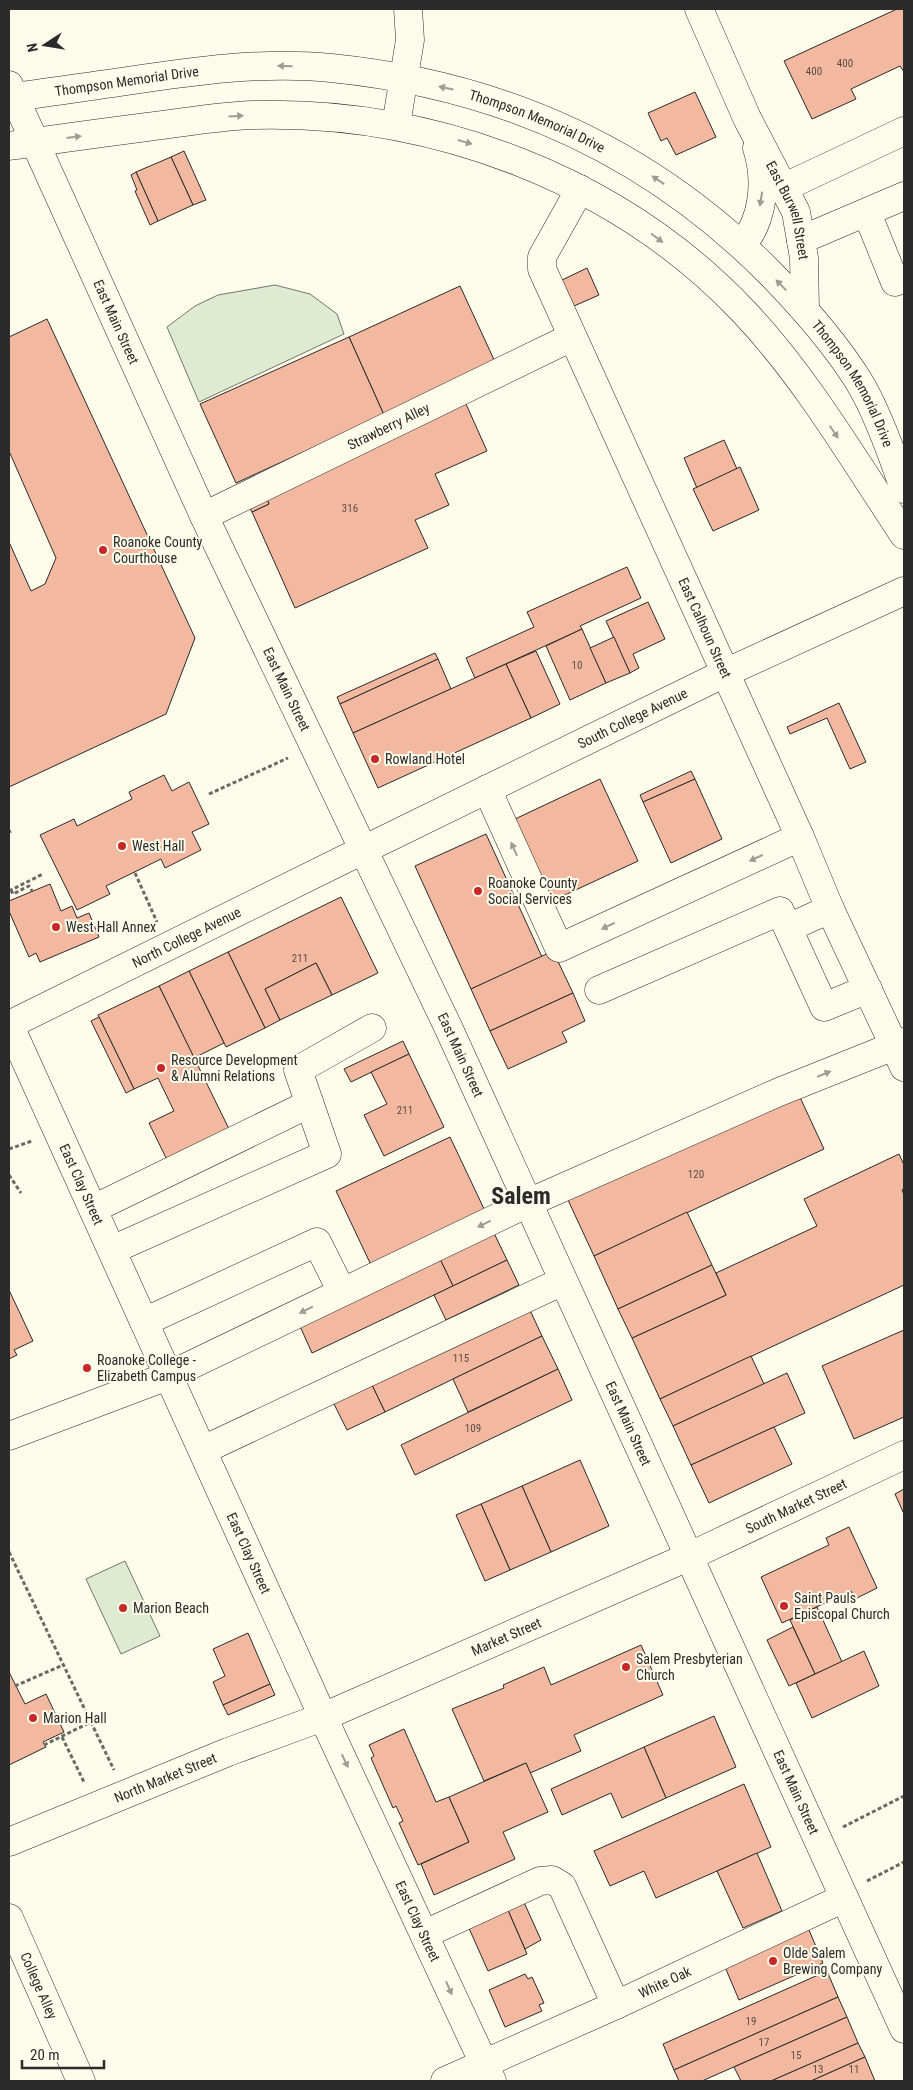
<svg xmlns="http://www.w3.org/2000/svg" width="913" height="2090" viewBox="0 0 913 2090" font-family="'Roboto Condensed',sans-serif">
<rect width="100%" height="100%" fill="#fdfbea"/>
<g fill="#deebd1" stroke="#74746e">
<path d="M275,285L310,294L337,314L344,334L199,402L167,327L195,306L218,295Z"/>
<path d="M125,1561L160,1636L121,1654L86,1579Z"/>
</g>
<g fill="#f2b8a0" stroke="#2b2b2b">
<path d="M897,9H904V72L900,66L851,89L856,99L812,119L784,61Z"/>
<path d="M695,92L716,137L676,155L667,138L661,141L648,113Z"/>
<path d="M184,151L206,200L193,205L171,157Z"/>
<path d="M171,157L193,205L158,221L136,172Z"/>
<path d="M136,172L158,221L150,225L135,191L137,190L131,175Z"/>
<path d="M587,268L599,295L574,306L562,280Z"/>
<path d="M460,286L496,364L384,415L349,337Z"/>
<path d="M47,319L195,638L166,714L9,787V542L31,591L45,584L56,558L9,451V337Z"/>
<path d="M349,337L384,415L236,483L200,404Z"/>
<path d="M466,404L487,451L435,474L449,505L415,520L428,548L295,608L252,512L269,504L265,495Z"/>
<path d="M724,440L737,469L697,488L684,458Z"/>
<path d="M740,467L759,510L713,531L693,489Z"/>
<path d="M265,495L269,504L252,512L247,503Z"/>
<path d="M627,567L641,598L580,626L582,629L475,678L466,658L534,627L527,612Z"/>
<path d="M648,602L665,639L633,654L639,668L630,673L606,621Z"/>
<path d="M582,629L606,683L570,700L546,646Z"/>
<path d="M614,637L630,673L606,683L590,648Z"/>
<path d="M536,651L560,704L531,718L506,664Z"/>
<path d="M435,653L438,659L340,704L337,697Z"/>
<path d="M438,659L451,689L353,733L340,704Z"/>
<path d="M506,664L531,718L378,788L353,733Z"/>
<path d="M839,703L866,762L850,769L827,718L790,734L787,727Z"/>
<path d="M691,771L695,779L643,802L640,795Z"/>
<path d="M164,775L172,791L189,782L209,824L192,832L201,850L165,868L161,859L106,886L110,894L77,910L40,835L74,819L77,826L132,799L129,792Z"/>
<path d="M600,779L638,861L552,901L515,819Z"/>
<path d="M695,779L722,839L671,863L643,802Z"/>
<path d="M486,834L542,957L471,989L415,866Z"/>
<path d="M50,884L61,911L72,906L77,918L89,913L99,937L40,962L36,953L29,957L9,911V901Z"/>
<path d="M341,897L378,973L332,995L316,963L265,989L280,1020L265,1028L228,952Z"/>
<path d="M553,951L573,993L490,1031L471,989Z"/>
<path d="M228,952L265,1028L226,1047L189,971Z"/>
<path d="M316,963L332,995L280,1020L265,989Z"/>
<path d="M189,971L224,1043L194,1058L159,986Z"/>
<path d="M159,986L230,1131L168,1162L149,1123L174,1111L158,1078L134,1089L98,1015Z"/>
<path d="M573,993L585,1021L562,1032L567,1042L508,1069L490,1031Z"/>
<path d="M99,1017L134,1089L126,1093L91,1021Z"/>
<path d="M403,1041L409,1054L351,1082L344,1069Z"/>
<path d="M409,1054L444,1127L384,1156L364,1115L387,1104L371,1072Z"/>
<path d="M798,1093L824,1149L594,1256L568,1200Z"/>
<path d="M450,1137L485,1211L371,1265L336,1191Z"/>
<path d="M899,1154L904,1165V1188L902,1190L904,1195V1285L660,1399L632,1338L726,1295L716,1273L817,1226L804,1199Z"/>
<path d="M687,1212L712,1265L618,1309L594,1256Z"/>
<path d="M493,1231L507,1260L453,1286L439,1257Z"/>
<path d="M439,1257L453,1286L312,1353L299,1324Z"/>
<path d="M507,1260L519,1285L446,1320L434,1295Z"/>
<path d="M712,1265L726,1295L632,1338L618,1309Z"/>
<path d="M9,1290L33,1341L14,1350L17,1355L9,1359Z"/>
<path d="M529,1308L542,1336L385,1412L371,1383Z"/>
<path d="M904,1330V1417L854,1439L822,1366Z"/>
<path d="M542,1336L558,1369L468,1412L453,1379Z"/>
<path d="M751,1356L764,1384L673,1426L660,1399Z"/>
<path d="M558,1369L572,1400L415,1475L401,1445Z"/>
<path d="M787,1373L805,1413L691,1465L673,1426Z"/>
<path d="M371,1383L385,1412L347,1430L333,1402Z"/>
<path d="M774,1427L792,1464L709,1503L691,1465Z"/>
<path d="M580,1460L609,1526L551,1552L522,1486Z"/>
<path d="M522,1486L551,1552L510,1570L481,1504Z"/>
<path d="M904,1489V1514L895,1494Z"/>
<path d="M481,1504L510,1570L485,1581L456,1515Z"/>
<path d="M849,1527L877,1588L855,1599L851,1591L782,1623L761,1577L829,1545L826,1538Z"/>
<path d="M817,1607L842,1662L815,1674L790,1620Z"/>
<path d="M793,1627L815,1674L789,1686L767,1640Z"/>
<path d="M248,1633L270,1684L223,1705L213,1682L225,1676L213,1649Z"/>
<path d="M641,1645L663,1695L574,1735L581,1751L530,1773L526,1763L484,1781L452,1709L504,1688L503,1685L544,1667L551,1685Z"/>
<path d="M864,1651L879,1686L812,1718L796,1683Z"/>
<path d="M9,1672L25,1704L46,1694L64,1732L43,1742L46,1747L9,1765Z"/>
<path d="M270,1684L275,1695L228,1715L223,1705Z"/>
<path d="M714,1716L736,1767L666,1798L644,1747Z"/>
<path d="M404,1729L436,1802L449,1797L469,1842L418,1865L399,1823L403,1821L396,1806L393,1808L371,1758L374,1756L369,1745Z"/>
<path d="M644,1747L666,1798L622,1818L611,1793L562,1815L551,1789Z"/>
<path d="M526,1763L548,1812L503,1832L515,1859L434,1895L421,1864L469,1842L449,1797Z"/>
<path d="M744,1784L771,1847L656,1898L644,1871L610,1886L594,1851Z"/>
<path d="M757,1853L782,1911L743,1928L717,1871Z"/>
<path d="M523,1900L541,1940L525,1949L507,1908Z"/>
<path d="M507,1908L527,1954L488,1971L468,1926Z"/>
<path d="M806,1923L823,1963L739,2000L722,1960Z"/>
<path d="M827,1971L838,1997L674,2070L663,2044Z"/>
<path d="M525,1974L528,1979L532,1977L544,2003L539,2005L542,2011L505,2027L489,1990Z"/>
<path d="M838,1997L847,2017L702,2081H679L674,2070Z"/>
<path d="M847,2017L858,2043L771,2081H741L734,2067Z"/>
<path d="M858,2043L865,2057L811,2081H771Z"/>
<path d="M865,2057L875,2081H811Z"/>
</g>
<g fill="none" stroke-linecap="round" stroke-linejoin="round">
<g stroke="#2b2b2b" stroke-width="29">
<g id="minor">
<path id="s1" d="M699,9L747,118L796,212L804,258L805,310"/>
<path d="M396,125L410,40L408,9"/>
<path d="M785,187L904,131"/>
<path id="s2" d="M580,189L542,257V269L800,837L830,909L904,1067"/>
<path d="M867,213L895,282L904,278"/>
<path d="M801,240L904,196"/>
<path d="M742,245C764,219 767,180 757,148"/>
<path id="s3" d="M204,516L572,337"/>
<path d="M487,789L559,948L800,837"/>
<path d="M788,928L830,909"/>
<path d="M599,990L780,911L824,1007L868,989"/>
<path id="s4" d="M9,1024L323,1717L492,2081"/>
<path id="s5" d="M9,1025L363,850"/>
<path d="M93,1209L309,1104"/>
<path d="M112,1250L327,1154L298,1070L372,1028"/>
<path d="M144,1322L317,1242L342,1292"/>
<path d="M9,1436L168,1376L528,1203L779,1092L904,1042"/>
<path d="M203,1450L563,1281"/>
<path id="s6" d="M9,1842L228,1752L323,1717L688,1557L904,1455"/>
<path id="s7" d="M9,1918L81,2081"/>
<path d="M425,1934L540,1881L552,1880L562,1886L616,2005"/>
<path id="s8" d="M445,2081L616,2005L844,1898"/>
</g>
</g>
<g stroke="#2b2b2b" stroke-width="29">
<g id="major">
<path id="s9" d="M9,85L204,516L449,1029L904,2029"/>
<path id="s10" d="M9,98C48,92 87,87 127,81C194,71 263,61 331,68C502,85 651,152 772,275C803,307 834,342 858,380C876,409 893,456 904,489"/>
<path d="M9,146C55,139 101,133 147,127C182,123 217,116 253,115C434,110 620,180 745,313C807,379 854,460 904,535"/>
<path id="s11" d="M363,850L725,673L904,591"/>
</g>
</g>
<g stroke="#6a6964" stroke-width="3" stroke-dasharray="4 2.5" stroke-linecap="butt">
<path d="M209,794L288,758"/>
<path d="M9,832L11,831"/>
<path d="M135,873L157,922"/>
<path d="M11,890L13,894L29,886L32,891"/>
<path d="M9,891L43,874"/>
<path d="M9,1149L32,1141"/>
<path d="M9,1175L21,1193"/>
<path d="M9,1552L114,1770"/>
<path d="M15,1686L63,1665"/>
<path d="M62,1737L84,1782"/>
<path d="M44,1745L91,1722"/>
<path d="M843,1827L904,1796"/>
<path d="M867,1881L904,1862"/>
</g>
<use href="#minor" stroke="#fdfbea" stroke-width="28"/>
<use href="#major" stroke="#fdfbea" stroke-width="28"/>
</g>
<defs><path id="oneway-solid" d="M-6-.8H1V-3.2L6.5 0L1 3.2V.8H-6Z" transform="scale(1.25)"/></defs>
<g fill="#9e9d94">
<use href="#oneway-solid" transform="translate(285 66) rotate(-178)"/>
<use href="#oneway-solid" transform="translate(446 88) rotate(-168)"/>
<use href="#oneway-solid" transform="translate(236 116) rotate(-4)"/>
<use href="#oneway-solid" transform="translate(74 137) rotate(-7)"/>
<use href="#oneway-solid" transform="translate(465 142) rotate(16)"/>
<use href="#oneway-solid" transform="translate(658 180) rotate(-146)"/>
<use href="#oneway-solid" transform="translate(761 199) rotate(99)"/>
<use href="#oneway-solid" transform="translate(657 238) rotate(37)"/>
<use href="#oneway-solid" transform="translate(781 285) rotate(-134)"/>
<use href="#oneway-solid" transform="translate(834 432) rotate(56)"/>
<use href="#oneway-solid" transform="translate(514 849) rotate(-114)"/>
<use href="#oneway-solid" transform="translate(756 858) rotate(155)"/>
<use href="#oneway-solid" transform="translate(608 926) rotate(155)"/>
<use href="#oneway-solid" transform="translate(824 1074) rotate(-22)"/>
<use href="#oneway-solid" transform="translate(484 1224) rotate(154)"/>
<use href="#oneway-solid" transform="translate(306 1310) rotate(154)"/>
<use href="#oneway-solid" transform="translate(345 1761) rotate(65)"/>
<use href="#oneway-solid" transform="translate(449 1988) rotate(66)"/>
</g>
<g fill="#c62828" stroke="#fdfbea" stroke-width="2">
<circle cx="103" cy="550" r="5"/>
<circle cx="375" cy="759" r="5"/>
<circle cx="122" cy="846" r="5"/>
<circle cx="478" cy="891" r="5"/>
<circle cx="56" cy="927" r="5"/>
<circle cx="161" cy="1068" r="5"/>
<circle cx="87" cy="1368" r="5"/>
<circle cx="784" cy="1606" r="5"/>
<circle cx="123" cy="1608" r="5"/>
<circle cx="626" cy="1667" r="5"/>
<circle cx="33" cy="1718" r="5"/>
<circle cx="773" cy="1961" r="5"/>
</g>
<g text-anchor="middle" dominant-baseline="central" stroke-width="4" stroke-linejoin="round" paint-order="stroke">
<g font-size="11" fill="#5d4e48">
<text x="845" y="63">400</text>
<text x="814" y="71">400</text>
<text x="350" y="508">316</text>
<text x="577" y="665">10</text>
<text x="300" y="958">211</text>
<text x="405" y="1110">211</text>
<text x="696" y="1174">120</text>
<text x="461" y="1358">115</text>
<text x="473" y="1428">109</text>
<text x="751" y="2021">19</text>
<text x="764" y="2042">17</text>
<text x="796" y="2055">15</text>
<text x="818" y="2069">13</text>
<text x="854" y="2069">11</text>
</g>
<g font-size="14" fill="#2b2b2b" stroke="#fdfbea">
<text stroke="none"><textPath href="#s10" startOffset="119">Thompson Memorial Drive</textPath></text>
<text stroke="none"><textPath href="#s10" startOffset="538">Thompson Memorial Drive</textPath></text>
<text stroke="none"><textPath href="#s1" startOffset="221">East Burwell Street</textPath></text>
<text stroke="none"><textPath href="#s9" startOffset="260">East Main Street</textPath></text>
<text stroke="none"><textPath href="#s10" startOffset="958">Thompson Memorial Drive</textPath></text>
<text stroke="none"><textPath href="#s3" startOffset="205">Strawberry Alley</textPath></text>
<text stroke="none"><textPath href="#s2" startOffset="484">East Calhoun Street</textPath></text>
<text stroke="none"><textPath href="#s9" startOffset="665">East Main Street</textPath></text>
<text stroke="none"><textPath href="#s11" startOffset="300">South College Avenue</textPath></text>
<text stroke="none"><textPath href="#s5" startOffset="198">North College Avenue</textPath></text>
<text stroke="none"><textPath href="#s9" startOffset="1070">East Main Street</textPath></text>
<text stroke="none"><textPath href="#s4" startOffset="176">East Clay Street</textPath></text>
<text stroke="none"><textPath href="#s9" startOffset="1475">East Main Street</textPath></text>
<text stroke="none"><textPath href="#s6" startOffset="856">South Market Street</textPath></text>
<text stroke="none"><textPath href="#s4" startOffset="581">East Clay Street</textPath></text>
<text stroke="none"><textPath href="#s6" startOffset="538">Market Street</textPath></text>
<text stroke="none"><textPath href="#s6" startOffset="169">North Market Street</textPath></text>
<text stroke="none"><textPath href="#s9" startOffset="1880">East Main Street</textPath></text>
<text stroke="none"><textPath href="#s4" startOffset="986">East Clay Street</textPath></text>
<text stroke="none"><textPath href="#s8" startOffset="241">White Oak</textPath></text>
<text stroke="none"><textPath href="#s7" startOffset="74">College Alley</textPath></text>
</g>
<g font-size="14" fill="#2b2b2b" stroke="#fdfbea" text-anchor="start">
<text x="113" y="542">Roanoke County<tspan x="113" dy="16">Courthouse</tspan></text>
<text x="385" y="759">Rowland Hotel</text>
<text x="132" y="846">West Hall</text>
<text x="488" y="883">Roanoke County<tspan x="488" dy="16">Social Services</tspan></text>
<text x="66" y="927">West Hall Annex</text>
<text x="171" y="1060">Resource Development<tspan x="171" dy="16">&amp; Alumni Relations</tspan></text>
<text x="97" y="1360">Roanoke College -<tspan x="97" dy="16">Elizabeth Campus</tspan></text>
<text x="794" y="1598">Saint Pauls<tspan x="794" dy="16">Episcopal Church</tspan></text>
<text x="133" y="1608">Marion Beach</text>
<text x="636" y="1659">Salem Presbyterian<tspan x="636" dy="16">Church</tspan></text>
<text x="43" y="1718">Marion Hall</text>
<text x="783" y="1953">Olde Salem<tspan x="783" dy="16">Brewing Company</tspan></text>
</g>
<g font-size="24" font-weight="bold" fill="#2b2b2b" stroke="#fdfbea">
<text x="521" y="1196">Salem</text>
</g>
</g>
<rect width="913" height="2090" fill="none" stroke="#2b2b2b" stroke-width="20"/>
<g transform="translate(45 45) rotate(258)" stroke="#fdfbea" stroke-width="4" paint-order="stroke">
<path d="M0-4L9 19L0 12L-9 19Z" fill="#2b2b2b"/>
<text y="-8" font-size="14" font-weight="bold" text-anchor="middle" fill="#2b2b2b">N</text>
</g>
<path d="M22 2060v8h82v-8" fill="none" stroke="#2b2b2b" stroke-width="2.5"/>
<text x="30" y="2060" font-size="15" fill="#2b2b2b" stroke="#fdfbea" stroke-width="4" paint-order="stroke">20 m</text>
</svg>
